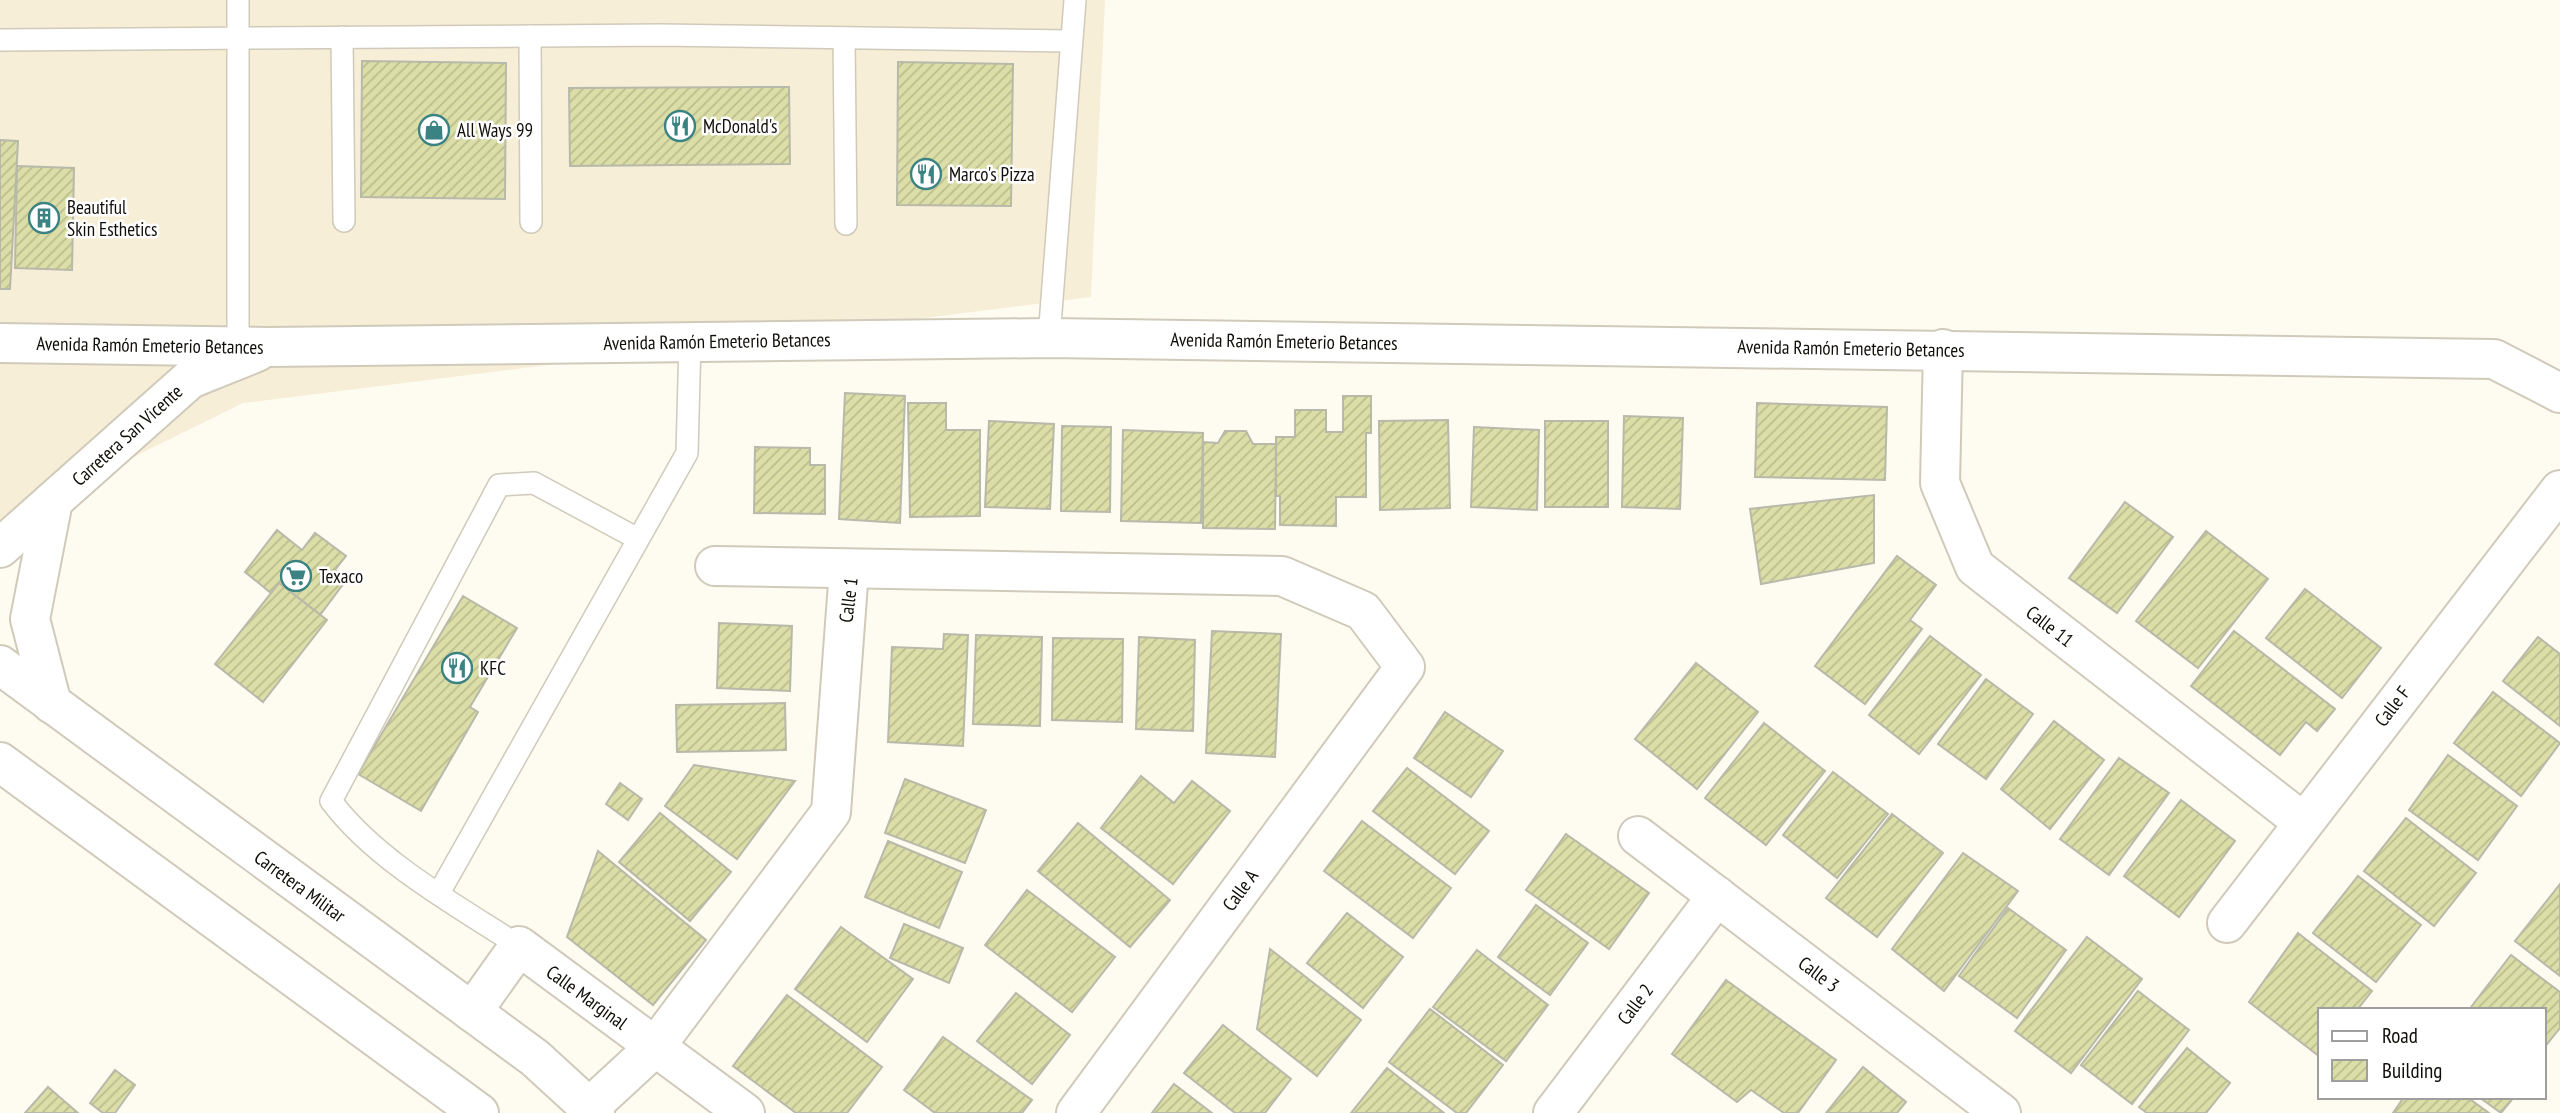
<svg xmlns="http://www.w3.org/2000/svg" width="2560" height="1113" viewBox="0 0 2560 1113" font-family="'PT Sans Narrow',sans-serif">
<defs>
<pattern id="building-hatch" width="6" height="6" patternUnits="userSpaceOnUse" patternTransform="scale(1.75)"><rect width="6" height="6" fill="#dbdea7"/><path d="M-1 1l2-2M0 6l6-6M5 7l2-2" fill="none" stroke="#bbbd8e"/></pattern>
</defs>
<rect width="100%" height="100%" fill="#fefbf1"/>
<path fill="#f7eed7" d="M0,0H1105L1091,297L243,403L0,523Z"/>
<g fill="url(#building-hatch)" stroke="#b8b9a9" stroke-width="2">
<path d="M362,61L506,63L505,199L361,197Z"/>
<path d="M898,62L1013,64L1011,206L897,205Z"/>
<path d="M789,87L790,164L570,166L569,88Z"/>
<path d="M0,140L18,141L10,289H0Z"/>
<path d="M17,166L74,168L72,270L15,268Z"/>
<path d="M845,393L905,396L900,523L839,519Z"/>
<path d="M1343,396H1371V433H1366V497H1336V526L1280,525V496H1276V437H1295V410H1326V432H1343Z"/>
<path d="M908,403H946V430H980V516L910,517Z"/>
<path d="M1757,403L1887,407L1885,480L1755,477Z"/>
<path d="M1624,416L1683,418L1680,509L1622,507Z"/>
<path d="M1448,420L1450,508L1380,510L1379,421Z"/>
<path d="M989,421L1054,424L1050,509L985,507Z"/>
<rect x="1545" y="421" width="63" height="86"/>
<path d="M1062,426L1111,427L1110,512L1061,511Z"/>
<path d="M1474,427L1539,430L1537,510L1471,507Z"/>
<path d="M1123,430L1203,433L1201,523L1121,521Z"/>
<path d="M1225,431H1246L1253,444H1276L1275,529L1203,528V442L1218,443Z"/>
<path d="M755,447L810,448V465H825V514L754,513Z"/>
<path d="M1874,495V563L1761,584L1750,509Z"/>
<path d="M2125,502L2173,537L2117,613L2069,578Z"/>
<path d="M277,530L302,550L315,533L346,556L335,570L347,579L320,615L279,583L271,593L245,572Z"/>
<path d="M2206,531L2268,579L2198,668L2136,621Z"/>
<path d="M1897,556L1936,585L1910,620L1922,629L1865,704L1815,666Z"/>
<path d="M279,583L327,620L263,702L215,664Z"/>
<path d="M2305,589L2381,648L2342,698L2266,638Z"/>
<path d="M463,596L517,628L470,707L478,712L421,811L358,774Z"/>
<path d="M719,623L792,626L790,691L717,688Z"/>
<path d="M1212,631L1281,634L1275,757L1206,753Z"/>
<path d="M2234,631L2335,709L2317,731L2306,722L2280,755L2191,686Z"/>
<path d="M944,634L968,635L963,746L888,742L892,647L943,649Z"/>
<path d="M976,635L1042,637L1040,726L973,724Z"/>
<path d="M1930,636L1981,675L1919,754L1869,715Z"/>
<path d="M1139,637L1195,640L1193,731L1136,729Z"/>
<path d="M2538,637L2560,654V726L2503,681Z"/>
<path d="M1053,638L1123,639L1122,722L1052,720Z"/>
<path d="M1696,663L1758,712L1697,789L1635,739Z"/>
<path d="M1986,679L2033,714L1986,779L1938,744Z"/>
<path d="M2493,692L2560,743L2521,796L2454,743Z"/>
<path d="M785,703L786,750L677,752L676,705Z"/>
<path d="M1445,712L1503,751L1471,797L1414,758Z"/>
<path d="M2054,721L2104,760L2050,829L2001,789Z"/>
<path d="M1764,723L1825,771L1766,845L1705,798Z"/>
<path d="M2448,755L2517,806L2478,860L2409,810Z"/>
<path d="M2119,758L2169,793L2109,875L2060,839Z"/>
<path d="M694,765L795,781L737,859L665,806Z"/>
<path d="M1407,768L1489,831L1455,874L1373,811Z"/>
<path d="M1833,772L1888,814L1837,878L1783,835Z"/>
<path d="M1141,776L1174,803L1192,781L1230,811L1173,884L1101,828Z"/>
<path d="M905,779L986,810L965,863L885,833Z"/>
<path d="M620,783L642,799L628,820L606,804Z"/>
<path d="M2181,800L2235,841L2179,917L2124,876Z"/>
<path d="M660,813L731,872L690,921L619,862Z"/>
<path d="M1892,814L1943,853L1877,937L1826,898Z"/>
<path d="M2406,818L2476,873L2434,926L2364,871Z"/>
<path d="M1362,821L1451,888L1413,938L1324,871Z"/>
<path d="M1078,823L1170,900L1130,947L1038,871Z"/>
<path d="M1566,834L1649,893L1609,949L1526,890Z"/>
<path d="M888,841L962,872L939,928L865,897Z"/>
<path d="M598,851L706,940L653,1005L567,937Z"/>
<path d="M1963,853L2018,891L1944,991L1892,949Z"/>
<path d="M2358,876L2421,925L2376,982L2313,933Z"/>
<path d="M2560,884V976L2515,941Z"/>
<path d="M1027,890L1115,957L1072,1012L985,945Z"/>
<path d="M1536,905L1588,943L1550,995L1498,957Z"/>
<path d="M2008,908L2066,950L2017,1018L1959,976Z"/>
<path d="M1347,913L1403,957L1363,1008L1307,963Z"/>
<path d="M904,924L963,948L949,983L890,958Z"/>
<path d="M841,927L913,979L867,1042L795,989Z"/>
<path d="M2298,933L2372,991L2357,1010H2320V1057L2249,1002Z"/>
<path d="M2087,937L2142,979L2071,1073L2015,1031Z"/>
<path d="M1270,949L1361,1020L1317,1076L1257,1029Z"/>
<path d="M1477,950L1548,1005L1506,1061L1433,1007Z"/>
<path d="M2511,955L2560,992V1028L2544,1048V1010H2475L2471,1007Z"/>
<path d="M1726,980L1836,1060L1798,1113H1784L1751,1090L1737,1102L1672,1054Z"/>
<path d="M2138,991L2189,1030L2132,1104L2081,1065Z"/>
<path d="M1016,993L1070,1035L1032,1084L977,1041Z"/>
<path d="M787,995L882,1067L847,1113H796L733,1066Z"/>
<path d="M1430,1009L1503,1065L1466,1113H1457L1389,1062Z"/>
<path d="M1223,1025L1291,1079L1265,1113H1235L1184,1073Z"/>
<path d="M943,1037L1032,1100L1022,1113H935L904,1090Z"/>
<path d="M2187,1048L2230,1083L2206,1113H2147L2139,1107Z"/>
<path d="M1863,1067L1906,1102L1897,1113H1826Z"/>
<path d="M1387,1068L1444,1113H1351Z"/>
<path d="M115,1070L135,1085L115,1113H103L90,1103Z"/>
<path d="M1174,1084L1212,1113H1152Z"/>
<path d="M48,1087L78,1113H25Z"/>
<path d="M2404,1097H2467L2489,1113H2393Z"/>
<path d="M2479,1097H2514L2501,1113Z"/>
</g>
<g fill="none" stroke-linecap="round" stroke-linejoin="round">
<g stroke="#d0caba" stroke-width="24">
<g id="lane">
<path d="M530,36L531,222"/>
<path d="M342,37L344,221"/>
<path d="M844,38L846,224"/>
<path d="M0,40L660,35L1071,41"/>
<path d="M1049,338L1075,0"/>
<path d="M238,345V0"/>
<path d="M439,893L687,453L690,341"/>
<path d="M519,946C456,905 376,861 331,801L499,485L534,483L638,539"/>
</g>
</g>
<g stroke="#d0caba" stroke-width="42">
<g id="street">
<path d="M1943,349L1940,483L1975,567L2303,822"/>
<path d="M715,566L1282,576L1363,611L1405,667L1076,1113"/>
<path d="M1638,836L2001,1113"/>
<path d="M2227,923L2560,490"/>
<path d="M472,1012L519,946L745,1113"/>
<path d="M589,1108L655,1047L831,812L849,570"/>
<path d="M1553,1113L1717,896"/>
</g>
</g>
<g stroke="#d0caba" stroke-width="42">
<g id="secondary">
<path d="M0,343L269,347L1049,338L2494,359L2560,393"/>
<path d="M0,548L190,379L257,352"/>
<path d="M0,665L535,1058L595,1113"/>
<path d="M52,704L30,619L53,501"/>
<path d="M0,762L479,1113"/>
</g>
</g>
<use href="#lane" stroke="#fff" stroke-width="21"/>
<use href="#street" stroke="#fff" stroke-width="38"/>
<use href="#secondary" stroke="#fff" stroke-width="38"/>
</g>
<defs>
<g id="restaurant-ring" transform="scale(1.575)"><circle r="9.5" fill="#fff" stroke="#3b8382" stroke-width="1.5"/><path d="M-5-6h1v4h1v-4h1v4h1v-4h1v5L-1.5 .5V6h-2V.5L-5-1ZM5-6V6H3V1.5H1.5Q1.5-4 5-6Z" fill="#3b8382"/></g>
<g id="shop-ring" transform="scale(1.575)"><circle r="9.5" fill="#fff" stroke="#3b8382" stroke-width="1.5"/><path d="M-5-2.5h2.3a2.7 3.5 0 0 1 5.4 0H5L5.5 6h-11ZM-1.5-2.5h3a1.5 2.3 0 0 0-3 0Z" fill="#3b8382"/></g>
<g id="building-ring" transform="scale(1.575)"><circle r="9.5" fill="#fff" stroke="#3b8382" stroke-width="1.5"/><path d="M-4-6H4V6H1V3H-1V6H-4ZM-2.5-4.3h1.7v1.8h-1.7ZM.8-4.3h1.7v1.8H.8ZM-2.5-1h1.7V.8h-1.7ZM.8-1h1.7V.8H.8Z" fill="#3b8382"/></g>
<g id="supermarket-ring" transform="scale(1.575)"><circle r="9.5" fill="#fff" stroke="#3b8382" stroke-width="1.5"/><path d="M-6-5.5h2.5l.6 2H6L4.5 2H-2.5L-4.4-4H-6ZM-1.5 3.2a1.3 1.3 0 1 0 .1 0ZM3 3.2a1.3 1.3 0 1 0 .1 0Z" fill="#3b8382"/></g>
</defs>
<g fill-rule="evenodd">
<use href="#restaurant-ring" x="680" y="126"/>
<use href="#shop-ring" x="434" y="130"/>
<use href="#restaurant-ring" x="926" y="174"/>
<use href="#building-ring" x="44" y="218"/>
<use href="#supermarket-ring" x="296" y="576"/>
<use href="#restaurant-ring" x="457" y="668"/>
</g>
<g text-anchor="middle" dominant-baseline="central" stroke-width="5" stroke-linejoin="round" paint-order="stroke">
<g font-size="19" fill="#100e09" stroke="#fff" text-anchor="start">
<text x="703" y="126">McDonald's</text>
<text x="457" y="130">All Ways 99</text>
<text x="949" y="174">Marco's Pizza</text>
<text x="67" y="207">Beautiful<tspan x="67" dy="22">Skin Esthetics</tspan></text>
<text x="319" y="576">Texaco</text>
<text x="480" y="668">KFC</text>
</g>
<g font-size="19" fill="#100e09" stroke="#fff">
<text transform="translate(717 341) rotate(-1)">Avenida Ramón Emeterio Betances</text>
<text transform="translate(1284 341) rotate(1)">Avenida Ramón Emeterio Betances</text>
<text transform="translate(150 345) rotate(1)">Avenida Ramón Emeterio Betances</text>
<text transform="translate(1851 348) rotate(1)">Avenida Ramón Emeterio Betances</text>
<text transform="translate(127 435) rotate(-42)">Carretera San Vicente</text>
<text transform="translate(848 600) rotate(-83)">Calle 1</text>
<text transform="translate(2050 626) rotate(38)">Calle 11</text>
<text transform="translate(2392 706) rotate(-53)">Calle F</text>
<text transform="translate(300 886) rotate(36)">Carretera Militar</text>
<text transform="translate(1240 890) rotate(-54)">Calle A</text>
<text transform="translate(1819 974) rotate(37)">Calle 3</text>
<text transform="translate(587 997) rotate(36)">Calle Marginal</text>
<text transform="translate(1635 1004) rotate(-53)">Calle 2</text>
</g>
</g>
<rect x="2318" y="1008" width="228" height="91" fill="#ffffff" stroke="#9f9f9d" stroke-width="2"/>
<rect x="2332" y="1031" width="35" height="10" fill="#ffffff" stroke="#9f9f9d" stroke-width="2"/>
<text x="2382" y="1043" font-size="21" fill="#100e09">Road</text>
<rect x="2332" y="1060" width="35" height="21" fill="url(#building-hatch)" stroke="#9f9f9d" stroke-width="2"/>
<text x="2382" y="1078" font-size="21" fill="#100e09">Building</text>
</svg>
